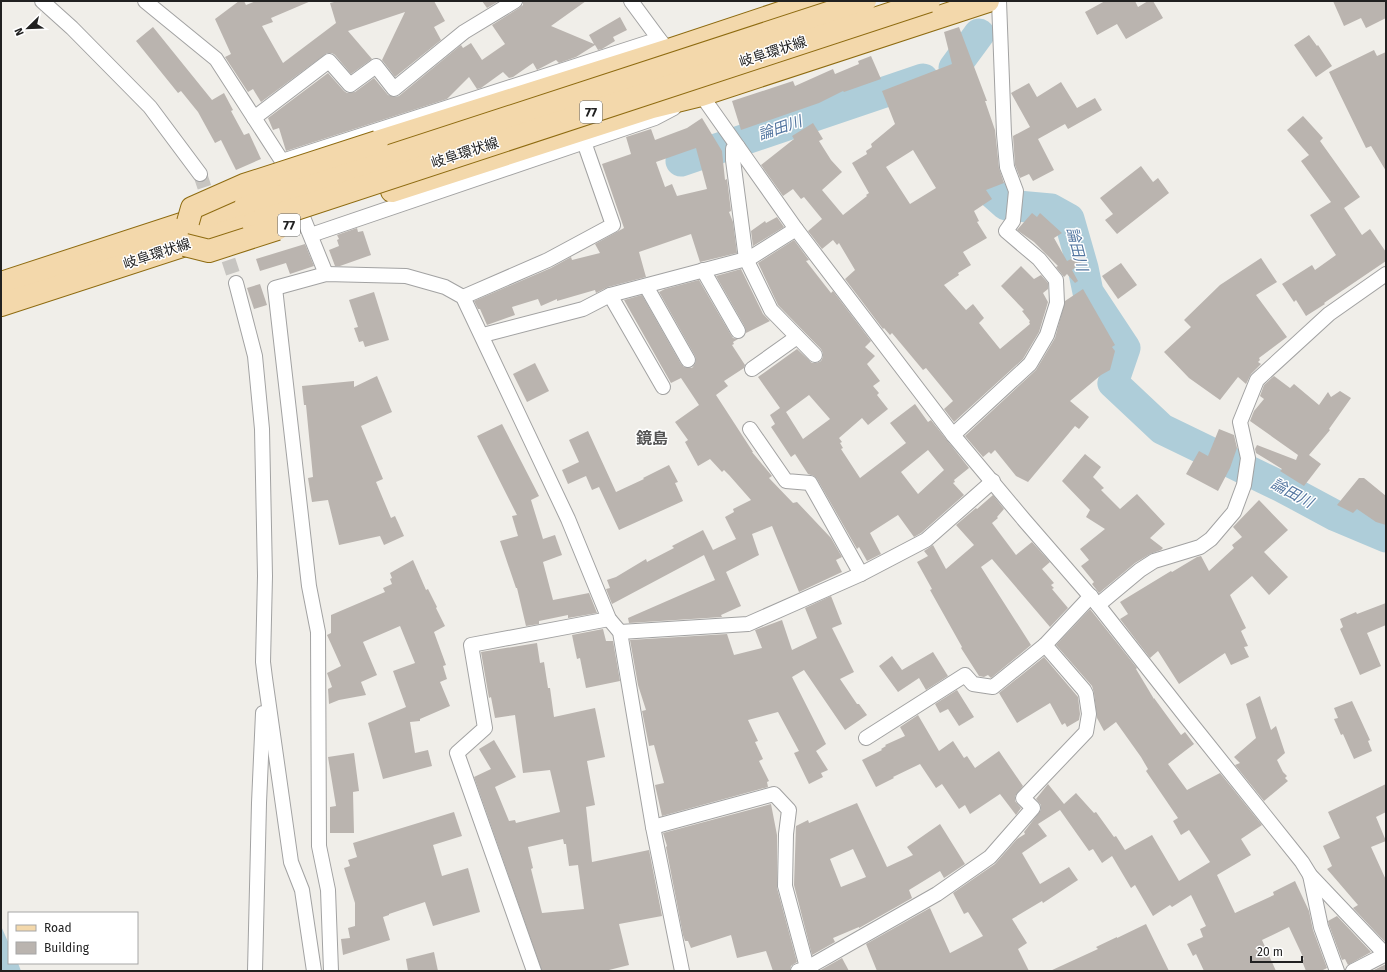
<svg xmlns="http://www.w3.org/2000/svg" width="1387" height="972" viewBox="0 0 1387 972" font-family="'Fira Sans','Noto Sans JP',sans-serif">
<rect width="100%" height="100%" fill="#f0eee9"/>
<path fill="#aecdd9" d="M1,926L9,944V963H18L21,971H1Z"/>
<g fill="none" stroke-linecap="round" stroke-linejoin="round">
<g stroke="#aecdd9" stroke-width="31">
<path d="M954,68L979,34"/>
<path d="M972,151L975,166L988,189L1006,205L1051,209L1069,219L1083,268L1088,292L1125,348L1113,383L1162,429L1282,487L1336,516L1386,537"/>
<path d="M681,161L923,79"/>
</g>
</g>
<g fill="#bab4af" fill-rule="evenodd">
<path d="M239,1H244L246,5L256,1H311L271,18L273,22L262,26L283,63L336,23L330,3L338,1H434L445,21L434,27L441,40L395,77L382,60L405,12L348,31L372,59L351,74L335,55L332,53H327L261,102L253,89L248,92L225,57L231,54L215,19Z"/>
<path d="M482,1H499L487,8Z"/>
<path d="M523,1H586L551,26L594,44L589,35L620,17L627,30L613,37L615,41L602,49L598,50L595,45L576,57L559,63L556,60L537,70L533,63L513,77L509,78L503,72L481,88L477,89L469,77L447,99L286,151L279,128L273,130L268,118L328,73L344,91L347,93L355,92L374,78L388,95L395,97L399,96L461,45L463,48L471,43L482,60L505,44L492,25L519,8L523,5Z"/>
<path d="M1105,1H1135L1138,7L1148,1H1153L1163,18L1126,39L1117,24L1097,35L1085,12Z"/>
<path d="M1333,1H1386V18L1366,28L1361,18L1344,26Z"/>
<path d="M153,27L212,100L224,93L233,110L231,111L244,135L249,133L261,159L236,170L221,140L215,143L198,112L181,91L178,93L136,41Z"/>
<path d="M959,27L987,101H985L995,130L999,168L1004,183L986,190L992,199L974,211L979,221L977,222L987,238L963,252L971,265L958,273L959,275L944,285L966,310L973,304L984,318L979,323L1000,349L1030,324L1029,322L1030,321L1022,311L1024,310L1001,286L1021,266L1034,279L1041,275L1048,283V289L1043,293L1048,302L1039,332L1023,359L954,422L944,409L953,401L926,368L923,370L892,333L890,335L884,328L883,329L845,279L855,270L839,243L837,245L833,240L822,249L808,231L822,219L804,197L801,199L793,189L783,196L761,165L794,139L792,136L813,123L823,139L819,141L831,160L842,172L822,190L843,215L867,196L866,195L869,193L852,163L867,154L866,151L872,147L871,144L895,124L882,91L952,64L944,32ZM913,150L936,188L910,204L886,167Z"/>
<path d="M1309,35L1317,46L1318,45L1332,66L1316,77L1294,45Z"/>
<path d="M1374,50L1377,56L1386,52V171L1371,146L1366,148L1329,72Z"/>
<path d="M871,56L881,79L844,92L843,91L819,103L741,130L732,101L793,81L795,86L833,69L835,74L859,64L858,61Z"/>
<path d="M1061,82L1077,108L1095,98L1102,110L1068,129L1065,124L1038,139L1054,170L1033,181L1029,174L1020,178L1015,165L1013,136L1030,127L1011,93L1029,83L1037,97Z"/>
<path d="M1303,116L1323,138L1320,141L1360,197L1344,208L1362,235L1370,229L1386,252V261L1324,303L1325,304L1306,316L1296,300L1294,302L1282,284L1312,265L1315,270L1336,255L1310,215L1331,202L1301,161L1309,155L1287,130Z"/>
<path d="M702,118L722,151L725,180L727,179L731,211L729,212L733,222L737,253L700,262L691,234L639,252L646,277L608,287L596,293L595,290L557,301V299L541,306L538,299L512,307L515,315L487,325L480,309H478L474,301L551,268L571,257L572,260L600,253L595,244L624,228L602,164L631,154L626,137L651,129L655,140L687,128ZM696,148L707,189L677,196L672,184L665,187L656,162Z"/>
<path d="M1141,166L1153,182L1158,178L1169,193L1117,234L1105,220L1113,214L1100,198Z"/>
<path d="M1032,213L1037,217L1040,213L1062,233L1054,238L1067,261L1083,253L1086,259L1072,270L1078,281L1075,283L1067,274L1064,277L1056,267L1058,266L1034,242L1017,230Z"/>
<path d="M777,217L784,227L753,246L751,231L765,221L766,223Z"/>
<path d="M357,228L358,232L363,231L371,255L340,266H335L329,250L339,246L337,240L339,239L337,235Z"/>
<path d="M794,240L809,260L806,261L831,293L833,291L871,341L865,347L875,356L867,364L880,381L873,386L879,393L877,395L888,409L868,425L862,418L839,438L842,442L840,443L843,448L841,449L860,478L906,443L890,423L915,404L928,422L931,420L969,468L954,480L955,482L953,483L964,495L921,533L914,537L898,515L870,533L881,554L867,561L859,547L857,549L817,479L814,476L808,474L795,454L791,457L771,427L775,424L770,415L780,408L758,377L797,349L812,363H817L821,361L823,357V353L821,349L778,305L758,263ZM809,395L830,419L803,439L786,412ZM928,450L944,470L918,494L901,472Z"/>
<path d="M305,244L314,266L290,274L286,263L260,271L256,259Z"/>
<path d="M1261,258L1277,282L1256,295L1287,337L1259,358L1260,360L1258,362L1261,364L1251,374L1246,384L1238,377L1220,400L1189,378L1164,352L1191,327L1184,320L1220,285Z"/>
<path d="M1121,263L1137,285L1118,299L1102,276Z"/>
<path d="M741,269L763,314L770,321L746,333L745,327L716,276Z"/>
<path d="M699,280L731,335L733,338L738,339L733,342L734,344L732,345L745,365L744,368L724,381L728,386L716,395L753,452H752L772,476L769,478L793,503L797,502L831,538L842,557L836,560L842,572L799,592L772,526L752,534L759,555L726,572L741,606L721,615L722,617L629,623L628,618L715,580L704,555L612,604L606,589L610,588L607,580L616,577L646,559L647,562L674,548L672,546L703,530L713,550L736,539L725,517L734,512L733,509L751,500L729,475L724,470L722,472L710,459L698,466L685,442L688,440L675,422L699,405L681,378L671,383L624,300L642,295L681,364L684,367L692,368L695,364L696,360L695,356L659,292L665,289Z"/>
<path d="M260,284L267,305L254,309L247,288Z"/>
<path d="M1083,289L1115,345L1112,347L1115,351L1110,370L1101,375L1070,401L1089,417L1079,429L1075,426L1028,482L1016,476L995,450L991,454L989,452L983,457L965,436L1036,370L1055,338L1065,301Z"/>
<path d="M374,292L389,340L365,347L363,341L359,342L354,328L358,327L349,300Z"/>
<path d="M535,363L549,391L527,402L513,374Z"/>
<path d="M377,376L392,412L361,426L383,479L376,482L391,518L395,516L404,536L384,545L380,536L339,545L328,500L312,502L308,478L313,477L306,405H304L302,386L354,381V387Z"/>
<path d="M1274,376L1290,388L1294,384L1319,405L1328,392L1331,397L1340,391L1351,398L1329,429L1330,430L1309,455L1321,464L1304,486L1280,471L1282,469L1256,453L1255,449L1257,445L1296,460L1298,455L1250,421L1254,411L1264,399L1260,396L1264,385Z"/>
<path d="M502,424L539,496L531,500L543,539L555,535L562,555L543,562L553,600L589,593L597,613L568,618V615L539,621V624L526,626L517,588H516L500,541L518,536L512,516L517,515L477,436Z"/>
<path d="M1219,429L1234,435L1237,448L1230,468L1218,491L1186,474L1199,451L1208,456Z"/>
<path d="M588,431L616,492L644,479L643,478L669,465L678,482L675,483L683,501L619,530L599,487L592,490L586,476L568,484L562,470L579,462L569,440Z"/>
<path d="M1085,454L1101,467L1093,477L1104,488L1101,490L1120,509L1137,494L1165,524L1150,538L1163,548L1161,550L1150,554L1135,563L1099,593L1092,584L1094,582L1081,566L1089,560L1080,549L1105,529L1086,517L1090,510L1062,481Z"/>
<path d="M1359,478H1364L1386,496V525L1376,522L1357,509L1353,513L1337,505Z"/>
<path d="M993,495L1004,509L997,517L998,518L992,523L1016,555L1032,542L1050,562L1042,569L1054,583L1051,585L1054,588L1052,589L1068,608L1050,627L992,559L981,567L1031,645L991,678L988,675L984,677L979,676L961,648L962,647L930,590L932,589L917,562L928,556L924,551L933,545L946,569L974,545L956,525L976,508L977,509Z"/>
<path d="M1259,500L1288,530L1264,552L1288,577L1269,595L1252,576L1230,595L1246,628L1241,631L1248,646L1244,647L1249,657L1231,665L1225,653L1179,684L1158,651L1150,658L1120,619L1128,614L1120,602L1171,571L1172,572L1197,557L1201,556L1209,571L1234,548L1232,545L1242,537L1233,527Z"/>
<path d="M413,560L426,590L428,589L437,607L436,608L445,626L434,632L446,665L443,666L447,679L440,682L450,706L420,719V721L410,722L415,753L428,750L432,766L383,779L368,723L406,707L393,671L415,663L400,626L363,642L377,675L361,682L366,695L339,700L329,704L328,689L332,687L327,673L341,666L327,635L331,633V615L385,592L383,588L392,584L390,579L392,578L390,573Z"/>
<path d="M831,596L842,624L832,628L854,672L840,679L857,704H859L867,715L845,730L804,670L792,677L826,744L816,751L828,770L821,773L823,777L809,784L794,753L799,751L778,712L748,720L758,741L755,742L763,759L759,761L769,781L767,782L768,787L662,816L655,785L664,783L654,745L649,746L642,711L646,710L638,685L630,640L727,634L734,655L762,648L755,630L782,620L792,650L817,638L805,608Z"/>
<path d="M1386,603V625L1367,633L1381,666L1360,675L1340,629L1343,627L1340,619L1356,612L1357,614Z"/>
<path d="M1090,609L1137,668L1136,669L1154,699V698L1181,735L1185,732L1194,744L1168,764L1187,790L1220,773L1262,825L1241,839L1251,855L1217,875L1235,913L1274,895L1273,892L1295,881L1309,911L1313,930L1327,968L1321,971H1306L1302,961L1304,959L1289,927L1262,940L1276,971H1204L1196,954L1193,956L1187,944L1203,937L1200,929L1206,926L1191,895L1172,907L1170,905L1153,916L1135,885L1131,888L1112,856L1102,863L1093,849L1089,851L1060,810L1038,824L1047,836L1022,853L1040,884L1069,867L1078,880L1043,903L1042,901L1012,919L1027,943L1018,949L1029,971H877L866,944L930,908L950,953L983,936L968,912L964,914L953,893L995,864L1017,839L1025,834L1024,832L1041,810V805L1036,799L1048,784L1064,804L1076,793L1094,813L1096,812L1114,837L1116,836L1125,850L1152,835L1179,881L1210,862L1189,830L1181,835L1173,821L1178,818L1146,771L1148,769L1141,757L1116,722L1104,731L1097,718L1094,693L1092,686L1056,645Z"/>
<path d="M603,629L606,641H613L620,681L586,688L580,658L577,659L572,635Z"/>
<path d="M537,643L540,663L544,662L548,688H550L554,717L595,708L605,757L587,761L595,805L586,807L592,862L649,850L662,916L619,924L629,965L605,971H542L474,777L491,769L479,749L494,740L516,777L495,787L509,821L515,820L516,823L560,812L550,770L523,773L515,715L495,718L491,697L489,698L481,652ZM563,839L564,844H566L569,866L578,865L584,909L542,913L531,869L533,868L528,847Z"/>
<path d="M933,652L948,676L926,690L919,678L898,692L879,666L892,656L902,670Z"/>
<path d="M1044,657L1078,697L1080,714L1079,720L1067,727L1065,723L1062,725L1050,703L1017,723L999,693Z"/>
<path d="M957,690L974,717L959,726L948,709L940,713L935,704Z"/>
<path d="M1260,696L1271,730L1276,726L1285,753L1277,760L1283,772L1287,776L1285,778L1288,781L1264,801L1235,765L1240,763L1234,757L1256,738L1246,704Z"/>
<path d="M1352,701L1370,740L1368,741L1372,751L1354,759L1343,734L1341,735L1334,719L1338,718L1334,708Z"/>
<path d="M918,715L939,751L953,741L964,758L967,756L975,768L999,751L1023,786L1015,796V801L1021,808L1016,815L1000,794L970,814L965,805L959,809L942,784L936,788L920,764L893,777L894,778L876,787L862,760L882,750L881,749L886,746L885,745L905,736L900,727Z"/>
<path d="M354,753L359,791L353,792L354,833H330V807L336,806L328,757Z"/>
<path d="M1386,784V812L1376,817L1386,841L1371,847L1386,880V943L1353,908L1358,905L1327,869L1332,866L1323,846L1340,838L1328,812Z"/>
<path d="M857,803L887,867L913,855L907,847L940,824L965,864L944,878L940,871L909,890L912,898L859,928V927L833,938L835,942L812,955L794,885L796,826L808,820L809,823ZM853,849L866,877L841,887L830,859Z"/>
<path d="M771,804L777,835V888L797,962L791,966L790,971H773L766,951L737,958L731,935L691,948L688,941H685L683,935L666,847L667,846L663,833Z"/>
<path d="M454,812L462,836L433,845L442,876L468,868L480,912L433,926L425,902L389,914V915L383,917L390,940L343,955L341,939L350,938L348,928L355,926V903L344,868L350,866L348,860L357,857L353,843Z"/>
<path d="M1337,916L1371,952L1348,965L1345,959L1342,960L1329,925L1328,921Z"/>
<path d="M1146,924L1169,971H1050L1098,949L1096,947L1117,937V938Z"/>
<path d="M434,952L438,971H408L406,959Z"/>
<path d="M842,958L849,971H819Z"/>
<path d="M1386,964V971H1372Z"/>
</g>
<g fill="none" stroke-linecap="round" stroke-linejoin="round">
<g stroke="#c7c5c1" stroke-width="14" stroke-dasharray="14 7" stroke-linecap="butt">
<path d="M200,174L211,207"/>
<path d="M222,240L236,283"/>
</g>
<g stroke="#a2a2a2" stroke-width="16">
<g id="street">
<path d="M42,1L72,28L150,107L200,174"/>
<path d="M145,1L216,59L282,161L285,169"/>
<path d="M631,1L659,39L673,56"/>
<path d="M697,89L796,229L953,435L1025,521L1098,605L1186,717L1302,862L1310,875L1386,955"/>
<path d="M254,118L329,61L350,85L376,66L394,89L464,32L515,1"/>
<path d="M738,147L733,149V160L746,259L771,310L815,355"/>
<path d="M282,161L659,39"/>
<path d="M296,200L326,274"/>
<path d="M311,235L655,118L674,108"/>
<path d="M703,270L738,331"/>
<path d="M236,283L255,356L262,429L265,576L263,662L265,678L291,862L302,890L314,971"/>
<path d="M646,286L688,360"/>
<path d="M610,295L663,387"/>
<path d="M463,297L548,260L613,225L584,142"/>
<path d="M483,335L583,309L610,295L750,258L796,229"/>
<path d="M752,369L797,337"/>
<path d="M750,429L786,481L810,483L861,574"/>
<path d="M953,435L1030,364L1047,335L1057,303L1056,280L1039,259L1006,231L1013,221L1016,191L1007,167L1004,134L999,1"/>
<path d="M1098,605L1140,570L1154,561L1200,547L1211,539L1234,512L1244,485L1248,458L1240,422L1257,380L1329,314L1386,274"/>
<path d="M620,632L748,624L861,574L926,540L993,481"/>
<path d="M866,738L965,675L973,684L993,687L1045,645"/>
<path d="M653,827L774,794L789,810L786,834L785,886L808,971"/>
<path d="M1310,875L1321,927L1337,971"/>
<path d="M255,971L259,803L263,713"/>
<path d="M331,971L328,890L319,846L318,632L309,586L275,288L326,274L406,276L445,287L463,297L568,519L609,619L620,632L653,827L682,971"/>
<path d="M534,971L457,753L485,728L471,645L609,619"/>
<path d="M798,971L807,968L937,894L990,857L1033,808L1023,798L1086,732L1089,714L1086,694L1084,690L1045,645L1091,596"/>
<path d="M1353,971L1386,954"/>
</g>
</g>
<g stroke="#8e6b10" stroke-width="24">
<g id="primary">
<path d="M377,142L669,50L816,1"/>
<path d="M392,191L652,107L701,95L988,1"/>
<path d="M1,283L246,203"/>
<path d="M1,305L253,223"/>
</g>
</g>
<use href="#street" stroke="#fff" stroke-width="14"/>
<use href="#primary" stroke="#f3d8ab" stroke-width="22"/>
<g stroke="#8e6b10" stroke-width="24" stroke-linecap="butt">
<g id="primary-bridge">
<path d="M246,203L865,1"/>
<path d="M188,222L192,208L244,185L377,142"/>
<path d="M253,223L929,1"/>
<path d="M185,245L209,251L277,229"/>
</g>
</g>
<use href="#primary-bridge" stroke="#f3d8ab" stroke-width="22"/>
</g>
<g text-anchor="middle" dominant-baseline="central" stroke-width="3" stroke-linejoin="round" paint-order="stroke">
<g fill="#fff" stroke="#646464" stroke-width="1">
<rect x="580" y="101" width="22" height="22" rx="3"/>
<rect x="278" y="214" width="22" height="22" rx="3"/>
</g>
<g font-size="13" font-weight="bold" fill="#212121">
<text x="591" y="112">77</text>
<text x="289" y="225">77</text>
</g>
<g font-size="14" fill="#212121" stroke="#fff">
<text transform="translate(773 52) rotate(-18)">岐阜環状線</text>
<text transform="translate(465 153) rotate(-18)">岐阜環状線</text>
<text transform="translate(157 254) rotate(-18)">岐阜環状線</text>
</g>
<g font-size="15" font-style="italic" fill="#5376a0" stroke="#fff">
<text transform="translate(780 128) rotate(-19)">論田川</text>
<text transform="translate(1077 249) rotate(76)">論田川</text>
<text transform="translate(1292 493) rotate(28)">論田川</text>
</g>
<g font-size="16" font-weight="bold" fill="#545454" stroke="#fff">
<text x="652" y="438">鏡島</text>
</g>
</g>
<rect width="1387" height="972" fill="none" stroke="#212121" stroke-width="4"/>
<rect x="8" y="912" width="130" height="52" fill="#ffffff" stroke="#a6a6a6"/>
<rect x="16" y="925" width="20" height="6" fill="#f3d8ab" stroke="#a6a6a6"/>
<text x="44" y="932" font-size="12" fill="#212121">Road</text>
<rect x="16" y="942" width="20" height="12" fill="#bab4af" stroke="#a6a6a6"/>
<text x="44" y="952" font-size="12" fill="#212121">Building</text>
<g transform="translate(28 28) rotate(247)" stroke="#ffffff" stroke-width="3" paint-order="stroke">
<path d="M0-3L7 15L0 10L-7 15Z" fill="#212121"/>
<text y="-6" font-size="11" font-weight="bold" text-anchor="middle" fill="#212121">N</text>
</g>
<path d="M1251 956v6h51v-6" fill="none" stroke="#212121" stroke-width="2"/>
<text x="1257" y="956" font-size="12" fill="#212121" stroke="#ffffff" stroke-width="3" paint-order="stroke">20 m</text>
</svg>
